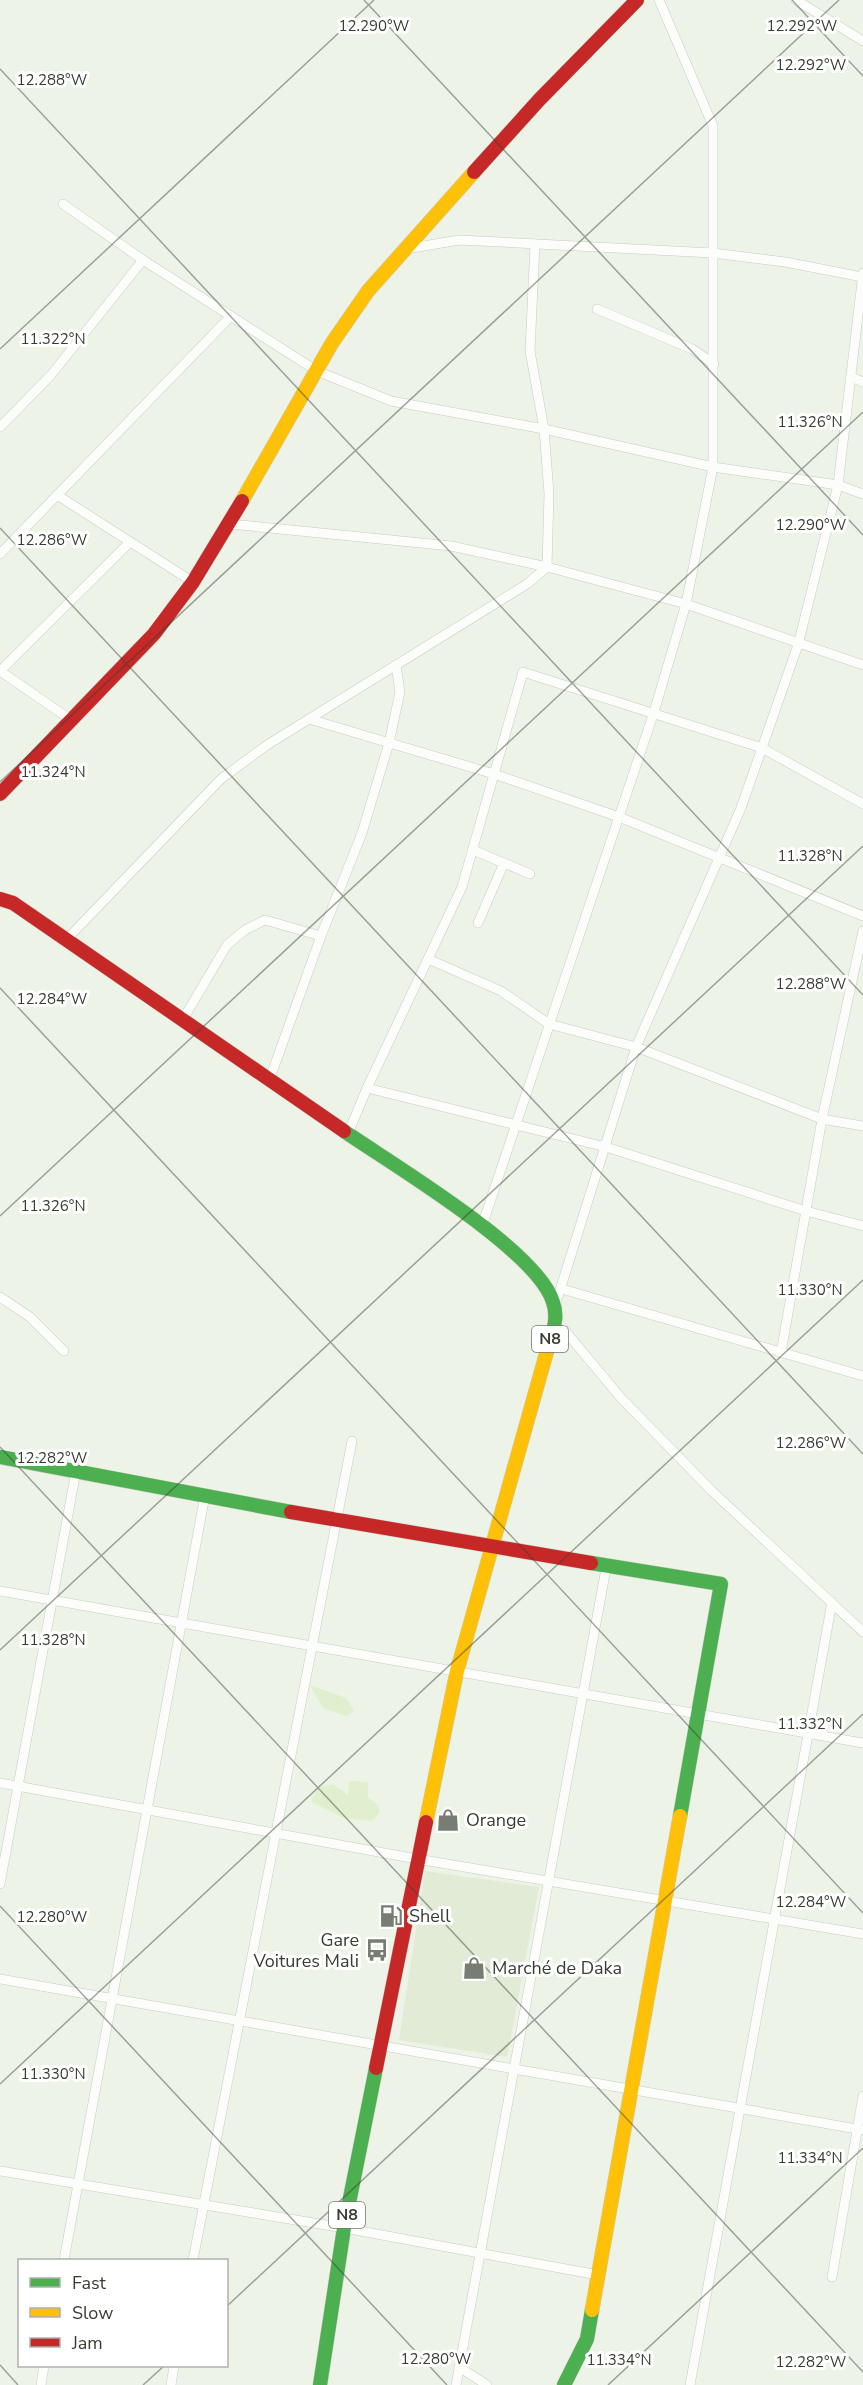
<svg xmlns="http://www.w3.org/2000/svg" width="863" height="2385" viewBox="0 0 863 2385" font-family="'Nunito Sans',sans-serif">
<rect width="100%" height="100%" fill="#edf3e7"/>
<path fill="#e1ebd6" d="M425,1871L539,1887L507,2057L399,2040Z"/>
<g fill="#e0f0cf">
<path d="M310,1685L346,1698L354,1711L346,1716L323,1708Z"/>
<path d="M349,1781L368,1782V1798L378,1805L380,1812L372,1821L344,1818L311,1802L317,1788L333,1784L348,1795Z"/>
</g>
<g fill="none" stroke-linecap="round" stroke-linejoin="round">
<g stroke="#c7ccc2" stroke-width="10">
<g id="street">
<path d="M796,0L863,41"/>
<path d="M63,204L143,260L317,371L391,401L544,429L713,467L838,485L863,494"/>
<path d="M406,249L459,240L713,253L785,262L863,277"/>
<path d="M597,309L692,349L714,364"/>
<path d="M851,377L863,382"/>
<path d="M0,427L51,375L143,260"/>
<path d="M57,495L193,582"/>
<path d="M230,524L451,546L547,567L686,604L863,665"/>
<path d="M0,554L231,316"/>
<path d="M309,719L494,774L619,817L863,916"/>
<path d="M71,720L0,671L130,542"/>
<path d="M473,850L530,874"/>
<path d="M478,923L504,863"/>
<path d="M66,940L221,779L267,745L527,584L547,567L549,494L544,429L530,351L535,244"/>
<path d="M428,959L501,991L549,1024L636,1047L822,1119L863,1126"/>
<path d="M182,1021L227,945L245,930L265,920L321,936"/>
<path d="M269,1081L321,936L362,833L389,743L400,692L396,665"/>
<path d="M367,1088L606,1147L806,1211L863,1226"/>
<path d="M347,1136L367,1088L462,887L523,672L762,748L863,804"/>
<path d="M482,1226L654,712L686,604L713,467V126L659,0"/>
<path d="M562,1289L863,1376"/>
<path d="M0,1297L30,1317L64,1351"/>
<path d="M556,1303L636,1047L741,808L798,645L838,485L863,273"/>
<path d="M556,1320L621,1398L713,1492L863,1632"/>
<path d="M781,1353L822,1119L863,931"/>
<path d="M0,1591L863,1743"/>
<path d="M0,1783L417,1859L863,1934"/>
<path d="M0,1884L76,1471"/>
<path d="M0,1979L863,2130"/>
<path d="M0,2171L344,2228L598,2275"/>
<path d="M64,2260L205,1495"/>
<path d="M193,2260L352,1441"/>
<path d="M832,2277L863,2096"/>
<path d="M459,2367L487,2385"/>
<path d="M41,2385L44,2366"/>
<path d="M171,2385L174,2366"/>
<path d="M456,2385L607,1563"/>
<path d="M690,2385L832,1602"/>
</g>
</g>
<g stroke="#c7ccc2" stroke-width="15">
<g id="fast">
<path d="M344,1131C393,1165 537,1250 553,1302C559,1319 552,1335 547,1351"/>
<path d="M0,1457L291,1512"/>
<path d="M591,1563L721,1584L680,1816"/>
<path d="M320,2385L344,2228L376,2068"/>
<path d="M564,2385L587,2339L592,2310"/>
</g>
</g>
<g stroke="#c7ccc2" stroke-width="15">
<g id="slow">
<path d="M242,501L332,343L368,291L474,172"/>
<path d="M426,1822L457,1671L547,1351"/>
<path d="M592,2310L680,1816"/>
</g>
</g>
<g stroke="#c7ccc2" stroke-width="15">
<g id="jam">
<path d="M474,172L539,100L637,0"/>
<path d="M0,794L154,634L193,582L242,501"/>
<path d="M0,899L13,903L344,1131"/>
<path d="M291,1512L591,1563"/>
<path d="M376,2068L426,1822"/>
</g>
</g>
<use href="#street" stroke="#fcfdfb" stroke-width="9"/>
<use href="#fast" stroke="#4caf50" stroke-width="14"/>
<use href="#slow" stroke="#ffc107" stroke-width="14"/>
<use href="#jam" stroke="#c62828" stroke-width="14"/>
</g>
<path fill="none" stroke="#383d34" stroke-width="1.5" stroke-opacity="0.45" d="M364,0L863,535M792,0L863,76M0,69L863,995M0,349L374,0M0,528L863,1454M0,782L839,0M0,988L863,1913M0,1216L863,412M0,1447L863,2372M0,1650L863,846M0,1906L447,2385M0,2084L863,1280M226,2307L863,1714M0,2365L18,2385M143,2385L164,2366M608,2385L863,2148"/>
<defs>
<g id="shop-bare" transform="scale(1.8)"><path d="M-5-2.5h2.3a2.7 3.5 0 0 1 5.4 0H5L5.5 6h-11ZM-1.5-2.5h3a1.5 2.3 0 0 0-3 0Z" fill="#777d73" stroke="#fff" stroke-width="2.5" paint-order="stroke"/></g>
<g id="fuel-bare" transform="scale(1.8)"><path d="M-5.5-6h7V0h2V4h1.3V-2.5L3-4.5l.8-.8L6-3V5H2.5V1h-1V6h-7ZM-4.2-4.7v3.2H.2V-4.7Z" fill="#777d73" stroke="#fff" stroke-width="2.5" paint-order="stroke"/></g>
<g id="bus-bare" transform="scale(1.8)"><path d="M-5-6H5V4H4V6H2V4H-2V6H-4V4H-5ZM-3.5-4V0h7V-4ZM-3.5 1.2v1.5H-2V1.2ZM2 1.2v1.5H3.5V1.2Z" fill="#777d73" stroke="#fff" stroke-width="2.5" paint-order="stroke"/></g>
</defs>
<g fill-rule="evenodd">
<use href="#shop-bare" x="448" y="1820"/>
<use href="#fuel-bare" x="391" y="1916"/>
<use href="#bus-bare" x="377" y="1950"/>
<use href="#shop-bare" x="474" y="1968"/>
</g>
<g text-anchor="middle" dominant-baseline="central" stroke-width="6" stroke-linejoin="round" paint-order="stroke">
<g fill="#fff" stroke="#747771" stroke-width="1.5">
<rect x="532" y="1326" width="36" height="26" rx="4.5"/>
<rect x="329" y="2202" width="36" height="26" rx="4.5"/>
</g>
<g font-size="16" font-weight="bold" fill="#383d34">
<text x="550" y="1339">N8</text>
<text x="347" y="2215">N8</text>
</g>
<g font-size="18" fill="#383d34" stroke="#fff" text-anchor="start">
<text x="466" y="1820">Orange</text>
<text x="409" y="1916">Shell</text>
<text x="359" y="1940" text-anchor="end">Gare<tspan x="359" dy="21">Voitures Mali</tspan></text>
<text x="492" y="1968">Marché de Daka</text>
</g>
</g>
<g font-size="15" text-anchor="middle" fill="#383d34" stroke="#fff" stroke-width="6" stroke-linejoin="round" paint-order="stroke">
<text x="374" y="31">12.290°W</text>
<text x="802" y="31">12.292°W</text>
<text x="811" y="70">12.292°W</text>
<text x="52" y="85">12.288°W</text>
<text x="53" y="344">11.322°N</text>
<text x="810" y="427">11.326°N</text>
<text x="811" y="530">12.290°W</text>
<text x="52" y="545">12.286°W</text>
<text x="53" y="777">11.324°N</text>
<text x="810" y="861">11.328°N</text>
<text x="811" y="989">12.288°W</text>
<text x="52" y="1004">12.284°W</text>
<text x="53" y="1211">11.326°N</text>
<text x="810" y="1295">11.330°N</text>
<text x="811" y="1448">12.286°W</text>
<text x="52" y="1463">12.282°W</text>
<text x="53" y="1645">11.328°N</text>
<text x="810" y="1729">11.332°N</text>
<text x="811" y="1907">12.284°W</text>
<text x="52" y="1922">12.280°W</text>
<text x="53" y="2079">11.330°N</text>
<text x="810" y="2163">11.334°N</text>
<text x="436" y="2364">12.280°W</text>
<text x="619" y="2365">11.334°N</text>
<text x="811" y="2367">12.282°W</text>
</g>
<rect x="18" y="2259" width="210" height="108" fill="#ffffff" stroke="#afb1ae" stroke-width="1.5"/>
<rect x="30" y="2278" width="30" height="9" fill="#4caf50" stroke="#afb1ae" stroke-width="1.5"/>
<text x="72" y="2289" font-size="18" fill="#383d34">Fast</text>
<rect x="30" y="2308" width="30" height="9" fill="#ffc107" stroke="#afb1ae" stroke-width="1.5"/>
<text x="72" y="2319" font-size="18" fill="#383d34">Slow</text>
<rect x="30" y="2338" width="30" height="9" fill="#c62828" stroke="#afb1ae" stroke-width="1.5"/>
<text x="72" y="2349" font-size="18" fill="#383d34">Jam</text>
</svg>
